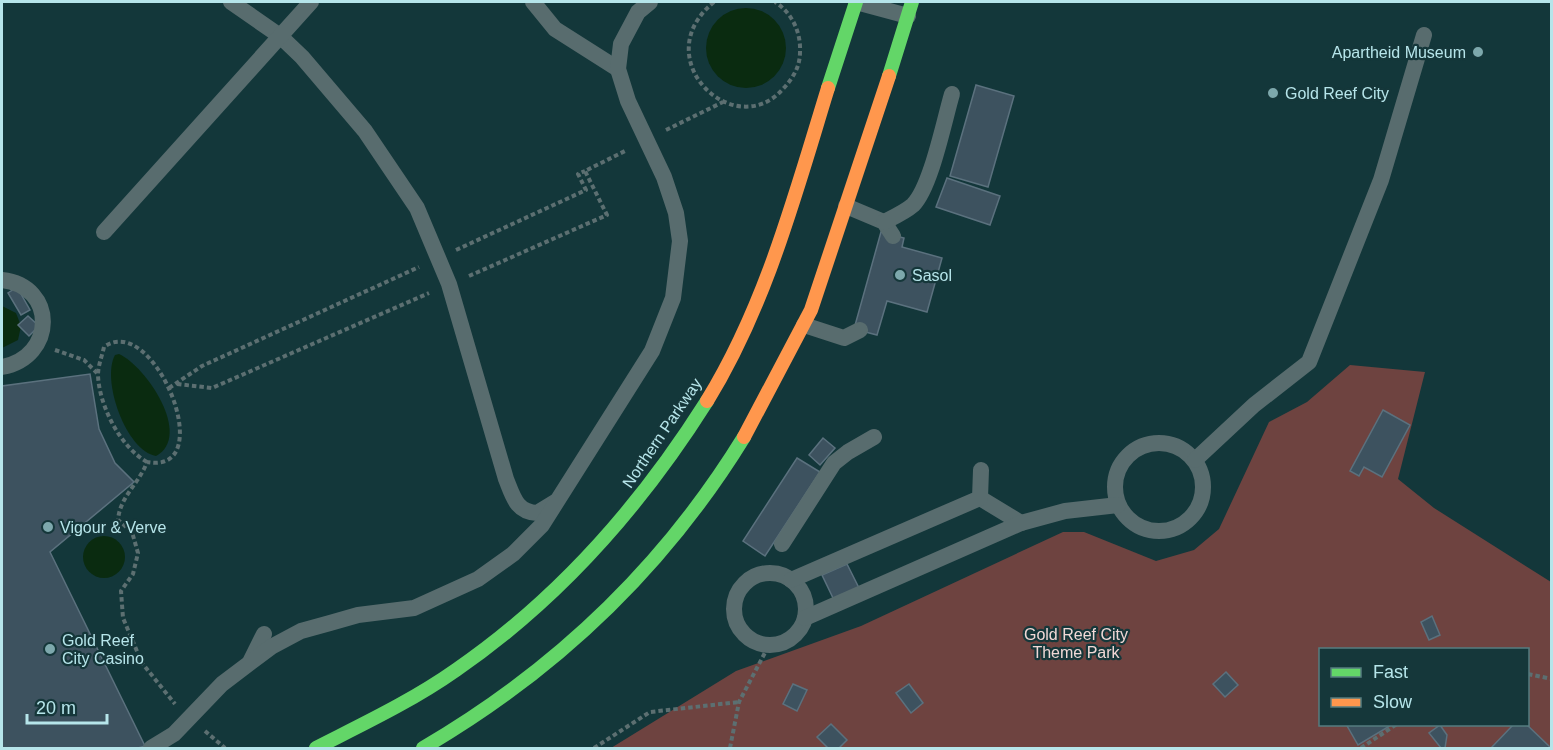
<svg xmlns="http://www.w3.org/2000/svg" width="1553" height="750" viewBox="0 0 1553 750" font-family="Arial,sans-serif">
<rect width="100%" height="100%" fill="#13373a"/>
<path fill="#6e4340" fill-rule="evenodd" d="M1350,365L1425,372L1398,479L1434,508L1551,582V748H611L736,671L861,626L1063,532H1084L1156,561L1194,550L1219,529L1269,422L1307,402ZM1320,650H1528V724H1320Z"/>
<g fill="#0a2b10">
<circle cx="746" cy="48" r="40"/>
<path d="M2,306L16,313L21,326L18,340L2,348Z"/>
<path d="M119,354C146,366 193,436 156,456C126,451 101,380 115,355Z"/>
<circle cx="104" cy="557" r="21"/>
</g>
<g fill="#3d525f" stroke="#5b717e" stroke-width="1.5">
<path d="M976,85L1014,96L988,187L950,176Z"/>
<path d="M947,178L1000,196L990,225L936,207Z"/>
<path d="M881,232L904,238L902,247L942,258L927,312L887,301L877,335L854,329Z"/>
<path d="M17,287L30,310L21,315L8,293Z"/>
<path d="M28,316L39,326L29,336L18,325Z"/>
<path d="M90,374L99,429L115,463L134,482L50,552L145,746L138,748H2V386Z"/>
<path d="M1383,410L1410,425L1382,477L1364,467L1359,476L1350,471Z"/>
<path d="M823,438L835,448L820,465L809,455Z"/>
<path d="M797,458L820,472L765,556L743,541Z"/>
<path d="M847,564L859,588L834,600L822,575Z"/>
<path d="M1432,616L1440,635L1429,640L1421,622Z"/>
<path d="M1226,672L1238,685L1225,697L1213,684Z"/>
<path d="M793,684L807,690L797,711L783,704Z"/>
<path d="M909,684L923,703L911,713L896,693Z"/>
<path d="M831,724L847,740L839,748H828L817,737Z"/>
<path d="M1346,724H1393L1358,745Z"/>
<path d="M1514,724H1526L1551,748H1491Z"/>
<path d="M1440,725L1447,735L1445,748H1441L1429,733Z"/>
</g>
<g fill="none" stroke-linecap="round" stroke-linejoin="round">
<g stroke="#5c6f71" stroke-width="4" stroke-dasharray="4.5 3" stroke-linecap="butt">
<path d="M714,2C645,58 734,144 783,89C793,78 800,67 800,52C801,32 792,13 775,2"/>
<path d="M666,130L723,102"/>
<path d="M456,250L586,190L578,174L585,171"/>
<path d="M469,276L607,215L585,171L627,150"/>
<path d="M55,350L84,360L97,373"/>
<path d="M177,384L212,388L429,293"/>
<path d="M169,388L202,366L419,267"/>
<path d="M147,462C120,447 99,405 98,375C98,366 102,356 104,347C154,310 221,476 147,462C139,484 120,496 118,520L132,532L138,553L133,574L121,591L123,618L142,663L175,704"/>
<path d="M1528,674L1552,679"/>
<path d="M205,731L225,748"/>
<path d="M594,748L650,712L739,702"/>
<path d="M730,748L739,702L769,645"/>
<path d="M1361,748L1397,724"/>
</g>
<g stroke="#586c6e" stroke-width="16">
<path d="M231,2L280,36L302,57L365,131L417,208L449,284L506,479C513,496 516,512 537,513L555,502"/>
<path d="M533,2L555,29L618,69"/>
<path d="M856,2L908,16"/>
<path d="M846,206L884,222L893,236"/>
<path d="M884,222C894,217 905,212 913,205C931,187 944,121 952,94"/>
<path d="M104,232L311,2"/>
<path d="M2,280C57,286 56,357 2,367"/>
<path d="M804,325L844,338L860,330"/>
<circle cx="1159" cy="487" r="44"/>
<path d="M1195,460L1254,405L1309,362L1381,180L1424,35"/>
<path d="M980,498L1021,523"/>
<path d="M782,544L834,463L848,452L874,437"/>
<circle cx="770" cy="609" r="36"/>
<path d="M791,580L980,498L981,470"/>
<path d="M805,618L1021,523L1065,511L1118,505"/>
<path d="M251,660L264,634"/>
<path d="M151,748L174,734L222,684L271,647L301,631L330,623L358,615L414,608L478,579L513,554L542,525L652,351L673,298L680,241L676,213L664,177L628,101L618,69L621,44L638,12L650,2"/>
</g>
<g stroke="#63d668" stroke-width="14">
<path d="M889,76L912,2"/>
<path d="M828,88L856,2"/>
<path d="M316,748C363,724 412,701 456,670C559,599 640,507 707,401"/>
<path d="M423,748C555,671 664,567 744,437"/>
</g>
<g stroke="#ff974d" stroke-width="14">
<path d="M707,401C766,305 795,195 828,88"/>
<path d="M744,437L811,310L889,76"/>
</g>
</g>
<g fill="#7da8ac" stroke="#15373a" stroke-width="2">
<circle cx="1478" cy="52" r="6"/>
<circle cx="1273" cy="93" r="6"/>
<circle cx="900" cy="275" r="6"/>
<circle cx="48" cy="527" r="6"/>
<circle cx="50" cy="649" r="6"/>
</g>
<g text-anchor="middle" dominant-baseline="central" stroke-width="4.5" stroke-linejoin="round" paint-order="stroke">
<g font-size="16" fill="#b6e5ea" stroke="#15373a" text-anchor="start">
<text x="1466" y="52" text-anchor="end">Apartheid Museum</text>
<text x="1285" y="93">Gold Reef City</text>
<text x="912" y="275">Sasol</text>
<text x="60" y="527">Vigour &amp; Verve</text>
<text x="62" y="640">Gold Reef<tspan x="62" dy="18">City Casino</tspan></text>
</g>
<g font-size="16" fill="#b6e5ea" stroke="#15373a">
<text transform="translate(662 433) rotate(-56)">Northern Parkway</text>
</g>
<g font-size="16" fill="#f1d8d6" stroke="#15373a">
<text x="1076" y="634">Gold Reef City<tspan x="1076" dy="18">Theme Park</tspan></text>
</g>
</g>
<rect width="1553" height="750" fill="none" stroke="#b6e5ea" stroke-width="6"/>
<rect x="1319" y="648" width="210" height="78" fill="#15373a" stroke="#557d80" stroke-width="1.5"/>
<rect x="1331" y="668" width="30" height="9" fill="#63d668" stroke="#557d80" stroke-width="1.5"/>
<text x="1373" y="678" font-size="18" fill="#b6e5ea">Fast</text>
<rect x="1331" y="698" width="30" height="9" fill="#ff974d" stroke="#557d80" stroke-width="1.5"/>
<text x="1373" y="708" font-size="18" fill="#b6e5ea">Slow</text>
<path d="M27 714v9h80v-9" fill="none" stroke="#b6e5ea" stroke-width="3"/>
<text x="36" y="714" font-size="18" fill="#b6e5ea" stroke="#15373a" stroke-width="4.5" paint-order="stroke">20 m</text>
</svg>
